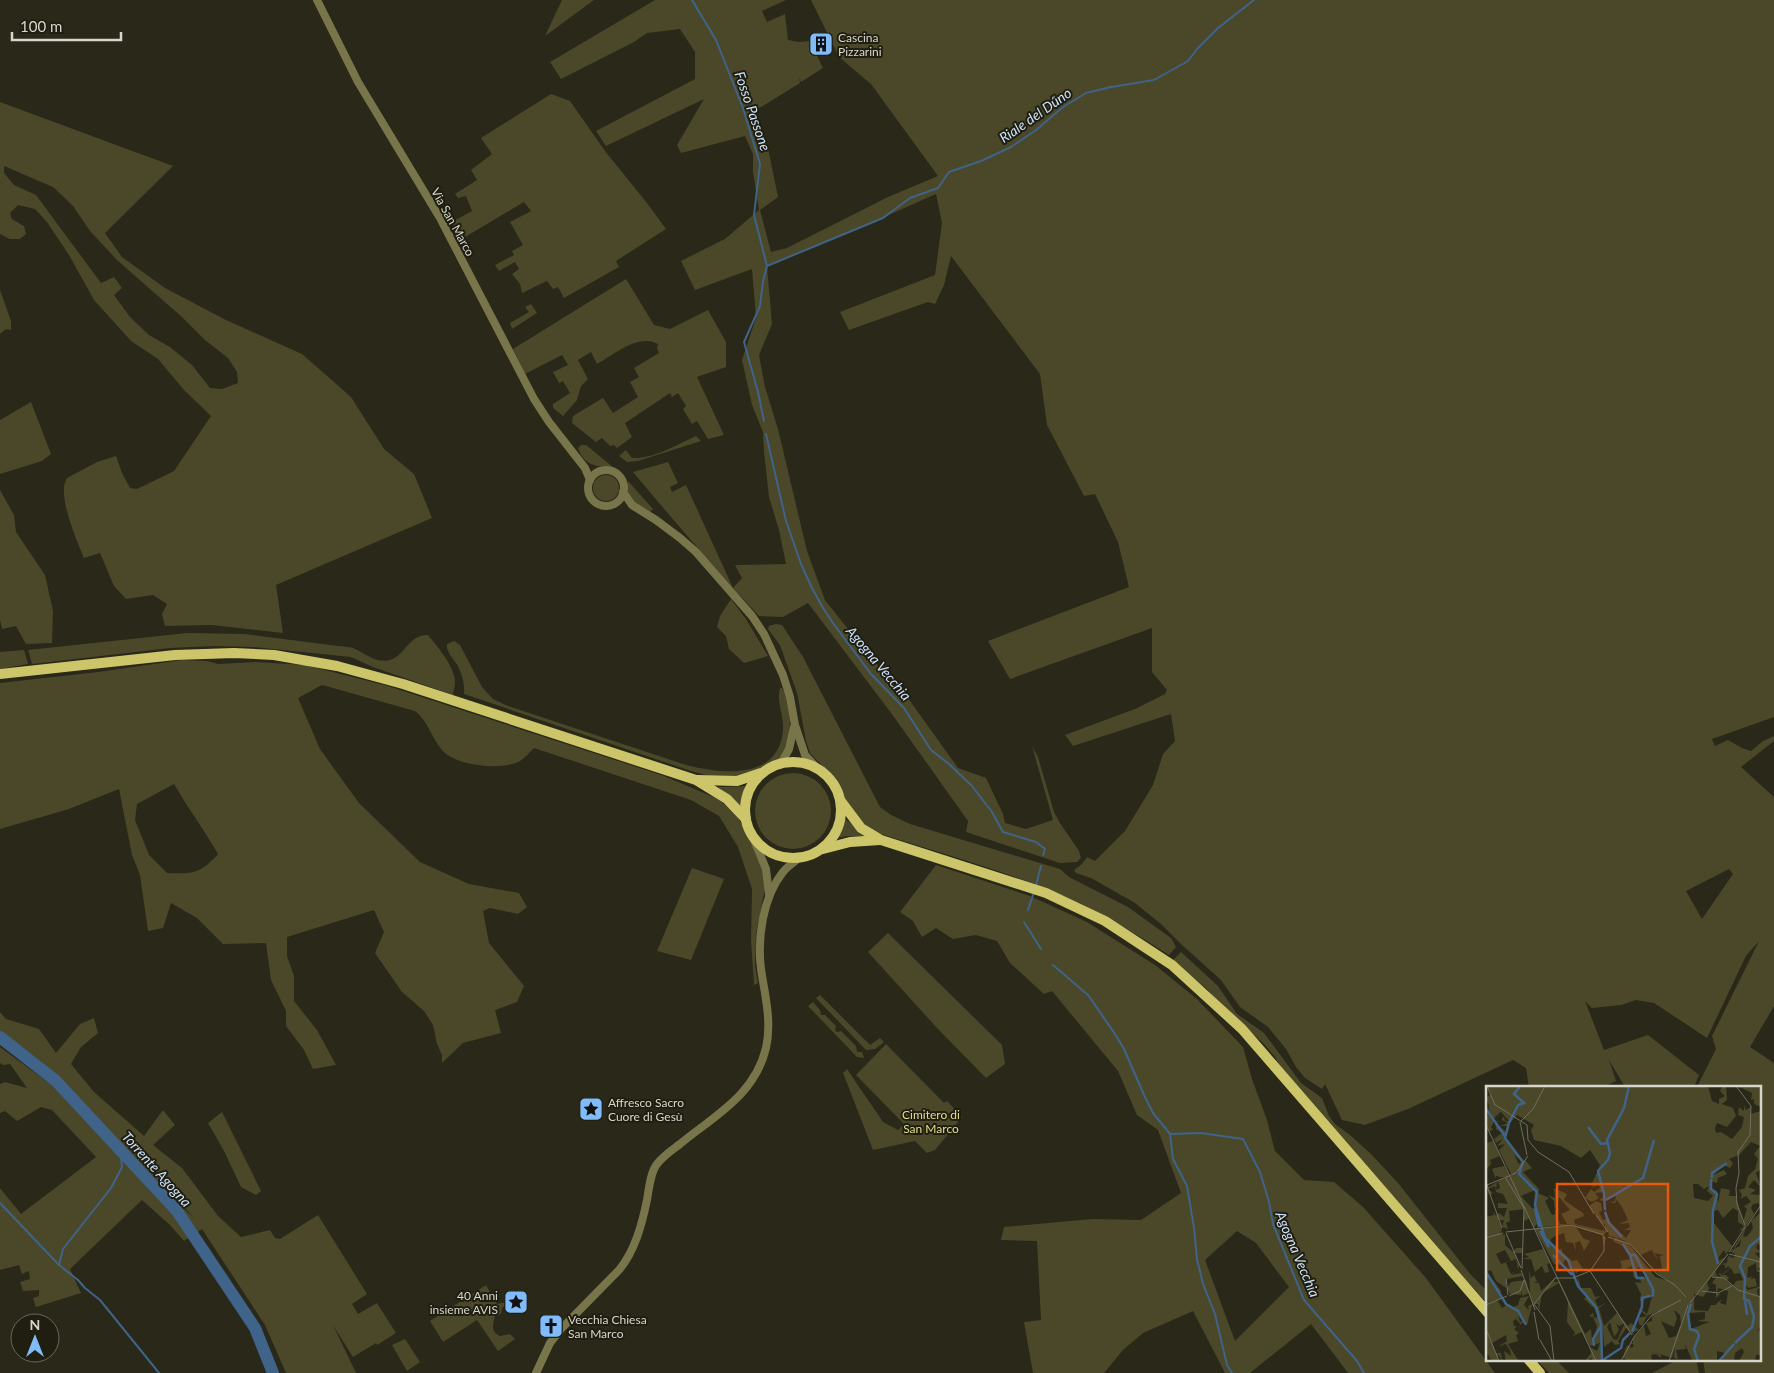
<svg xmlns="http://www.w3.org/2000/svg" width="1774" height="1373" viewBox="0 0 1774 1373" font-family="Lato,sans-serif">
<rect width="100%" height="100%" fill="#292819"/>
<g fill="#4a4829" fill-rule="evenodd">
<path d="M562,0H594L545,36Z"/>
<path d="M655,0H786L762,11L767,22L785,14L788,40L799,42L810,41L823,68L801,82L799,78L800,83L753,112L766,138L778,197L760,210L771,252L787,248L888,197L938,176L871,84L839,57L811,0H1774V717L1712,739L1715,746L1728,740L1742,748L1751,751L1763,741L1774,736V741L1741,767L1774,797V1006L1750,1047L1774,1063V1373H1705L1703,1359H1760V1087H1697L1716,1049L1712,1036L1759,941L1746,956L1707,1038L1654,1003L1636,1000L1621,1005L1592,1008L1585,1001L1604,1050L1648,1035L1699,1075L1694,1087H1625L1609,1060L1616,1081L1603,1087H1529L1526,1068L1513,1060L1408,1109L1365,1125L1342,1120L1325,1084L1322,1089L1305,1078L1296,1067L1286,1049L1268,1027L1240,1007L1221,980L1181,944L1161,924L1135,903L1091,878L1076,873L1074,870L1082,864L1087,857L1095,861L1125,831L1153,785L1163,754L1175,741L1171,714L1073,746L1065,735L1135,709L1165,694L1167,690L1152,672V628L1010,679L988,641L1129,587L1118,542L1095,494L1084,496L1047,425L1040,374L951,256L944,285L935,304L928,302L849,330L840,312L935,275L942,223L936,194L848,233L767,266L772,324L759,355L765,387L778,429L807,551L825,600L871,658L908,698L958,768L986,778L1003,814L1005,823L1026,829L1053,820L1032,746L1038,757L1054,812L1060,823L1079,851L1081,858L1077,862L1060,863L966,832L968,821L894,717L808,603L783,617L759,616C716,570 674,521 633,472L668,462L678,483L670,487L672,492L686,485L733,588L742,578L735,565L786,564L779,530L769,497L764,452L763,432L752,405L742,360L756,318L752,269L695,290L681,261L725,239L759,210L753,172V154L745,136L681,153L677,145L704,99L606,146L596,131L695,79V52L680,29L647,33L634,42L561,79L550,62ZM1729,869L1733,874L1702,919L1686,891Z"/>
<path d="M551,94L570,101L605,151L647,203L666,229L616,261L619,267L564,298L558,287L553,289L547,281L522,293L520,284L512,274L519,269L515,262L499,271L495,265L514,255L512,251L523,245L510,222L531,211L524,202L460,240L452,222L472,211L466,196L458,198L455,194L477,180L471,170L492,154L481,138Z"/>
<path d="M0,102L173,166L105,233L122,257L165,288L226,320L302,354L351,397L384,449L414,474L432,518L276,585L283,633L212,625L165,626L162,614L167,604L153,595L126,599L114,586L100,553L84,558C77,541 56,494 67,478L97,462L116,456L122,473L130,488L137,489L174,471L211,416L185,391L158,359L131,341L94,300L69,255L47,222L35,209L18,205L10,213L12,219L24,226L26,234L20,239H10L0,234ZM4,166L53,187L73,206L90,231L117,260L183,318L205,340L228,358L237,372L238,383L222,389L210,388L192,365L170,347L149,335L130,317L114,295L122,288L114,277L101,283L36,195L14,185L4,173Z"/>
<path d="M626,279L654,325L670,329L708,310L726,342V367L697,377L724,435L708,439L697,421L692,424L683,409L686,406L678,393L672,397L670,393L625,423L632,437L617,448L614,445L610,446L602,438L596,442L572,423L573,416L603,398L613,413L638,397L630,382L639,377L634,368L659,353L657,348L658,344C639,333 613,355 597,364L591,352L578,360L588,379L581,386L577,400L563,416L553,408V404L570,393L563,381L559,383L553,372L568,365L562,355L525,374L513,349Z"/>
<path d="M0,290L11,321V330L6,329L0,334Z"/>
<path d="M531,304L537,313L512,329L510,323L529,312L525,307Z"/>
<path d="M31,402L51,454L42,461L0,474V420Z"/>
<path d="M696,436L701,441L638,461L627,462L619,456L626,450L632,458C654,459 676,445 696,436Z"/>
<path d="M581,445H586L613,467C597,467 584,466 578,448Z"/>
<circle cx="606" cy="488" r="13"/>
<path d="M628,481L653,509L650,512C638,504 623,499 628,481Z"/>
<path d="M0,490L14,515L16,532L45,575L53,611L52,643L26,644L16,626L2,629L0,620Z"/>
<path d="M731,599L746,619L768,656L744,663L729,649L726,636L717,627L720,616Z"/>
<path d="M776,624L782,625L803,657L880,807L891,815L910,824L1060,869L1069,877L1128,907L1171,938L1176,947L1169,955C1131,931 1094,908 1052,891C996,868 936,852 878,833L865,826L846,802L837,781L810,753L806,741L797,693L780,645L768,629L769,626Z"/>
<path d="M187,633L245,634L338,646C343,646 349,647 353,648C365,653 376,664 390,660C406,655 409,634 428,635C437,646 456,668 455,683C455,687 453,691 453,695L373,667L351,657L253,647L215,646L170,648L32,664L28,650Z"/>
<path d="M454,641L460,645L482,687L493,699L508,706L683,764C718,774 780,782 783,729C784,715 776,702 780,688H782C790,700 791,719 789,733C787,740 786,748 782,755C771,772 737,779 718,777C708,776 698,773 688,770L464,694C465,684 462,675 458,666C454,659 446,653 447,644Z"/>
<path d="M24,650L28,664L0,669V652Z"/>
<path d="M182,660L207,661L218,664L256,662L305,665L388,686L664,776L718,799L736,814L755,848L760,858L766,884L756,933L755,966L758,983L754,985L751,940L752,889L738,847L719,816L691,800L534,748C530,752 525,758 520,761C502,771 455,766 442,750C431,737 428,721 415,711L322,685L298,698L320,749L359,803L420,862L469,884L519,893L527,907L518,914L490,908L483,911L489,943L524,986L517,1002L495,1010L501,1033L463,1043L442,1063V1055L437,1044L433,1025L424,1011L402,992L375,953L384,932L374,910L287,937V956L294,976V1001L317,1030L336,1065L313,1069L304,1050L286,1026V1011L271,980L266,943L223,944L197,918L171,903L163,928L148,931L140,875L132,855L119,789L69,809L0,829V683L98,672ZM174,784C188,808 204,830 218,854C200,874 193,874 167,873L149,855L135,820L137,804Z"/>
<circle cx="793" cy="811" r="38"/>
<path d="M749,786L742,808L718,787H720Z"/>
<path d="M843,817L868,837L848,836L837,838Z"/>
<path d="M936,865L1030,896L1087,922L1155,965L1197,999L1243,1047L1252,1079L1267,1120L1275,1151L1304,1180L1334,1182L1363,1207L1426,1278L1495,1373H1348L1311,1324L1250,1373H1225L1193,1311L1143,1333L1123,1350L1104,1373H1033L1024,1322L1041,1320L1037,1241L1001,1240L1004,1227L1092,1219L1141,1220L1181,1193L1158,1130L1137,1115L1118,1071L1052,991L1044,994L1010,963L997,941L976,935L953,939L936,928L922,937L913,921L900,912ZM1237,1231L1256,1243L1289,1287L1235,1341L1205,1260Z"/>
<path d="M692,868L724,879L691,960L657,951Z"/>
<path d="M888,933L1002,1045L1005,1064L986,1078L938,1029L868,952Z"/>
<path d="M1181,952L1218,986L1237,1014L1264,1033L1301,1083L1322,1098L1329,1116L1335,1124L1350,1135L1371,1154L1398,1183L1471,1275L1488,1292V1304L1432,1243L1284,1073L1275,1057L1264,1044L1224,1008L1206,988L1172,961Z"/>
<path d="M820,995L870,1045L880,1038L884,1042L875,1049L866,1050L816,998Z"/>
<path d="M813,1002L820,1010L821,1015H825L836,1026L835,1030L837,1032L841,1031L856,1046L857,1052H862L864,1058L857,1057L808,1006Z"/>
<path d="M0,1012L6,1019L39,1029L56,1053L80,1024L94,1018L98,1033L81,1047L71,1064L94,1092L144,1136L163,1110L175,1125L153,1145L182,1168L218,1216L241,1237L270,1230L275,1238L280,1239L318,1215L367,1294L352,1304L358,1314L377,1303L396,1333L377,1345L376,1343L353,1357L333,1325L356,1373H286L265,1325L202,1229L184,1241L170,1225L142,1200L70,1269L81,1293L36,1307L33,1298L39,1296V1290L23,1291L20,1282L30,1279L29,1271L22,1274L19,1265L0,1270V1188L21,1214L96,1157L52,1110L41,1107L17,1121L5,1111L0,1113V1084L5,1082L27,1088L10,1064L3,1065L0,1063V1047L57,1089L194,1218L185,1208L59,1088L0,1045Z"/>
<path d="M886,1044L944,1103L947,1101L962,1117L935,1150L927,1153L915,1141L873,1150L843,1073L847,1069L883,1122L898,1130L904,1124L856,1075Z"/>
<path d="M222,1112L261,1191L256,1195L241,1187L224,1151L208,1123Z"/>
<path d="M486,1285L497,1304L507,1302L508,1304L502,1308L501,1314L495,1316C493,1325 490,1331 500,1336L510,1334L515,1339L498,1351L477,1320L443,1342L430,1321Z"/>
<path d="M405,1339L420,1362L407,1371L392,1345Z"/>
<path d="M1536,1359H1555L1569,1373H1549Z"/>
<path d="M1679,1359H1696L1699,1373H1652Z"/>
</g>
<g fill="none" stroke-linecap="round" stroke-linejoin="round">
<g stroke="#3f6389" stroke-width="2">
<path d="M692,0L716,40L743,108L760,164L754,215L767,266L763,281L760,306L744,342L758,392L764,421"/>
<path d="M767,266L883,218L910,198L938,188L949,172L981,161L1011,147L1036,130L1063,107L1086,93L1111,87L1154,80L1188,61L1197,49L1218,28L1254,0"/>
<path d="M766,434L786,521L801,564L812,588L823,608L835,626L871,674L904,708L931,750L949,764L972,786L992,812L1003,832L1036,842L1045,849L1043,855"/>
<path d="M1036,885L1041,866"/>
<path d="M1028,910L1033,895"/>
<path d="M1024,922L1041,949"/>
<path d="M1053,965L1088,995L1115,1034L1124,1049L1144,1095L1153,1113L1170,1134L1201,1133L1243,1139L1260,1172L1269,1202L1273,1224L1304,1300L1357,1361L1364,1373"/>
<path d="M1170,1134L1173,1159L1187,1186L1194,1228L1197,1259L1203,1284L1215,1314L1227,1365L1232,1373"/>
<path d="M0,1203L59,1265L78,1280L85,1288L100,1300L159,1373"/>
<path d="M59,1265L63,1249L111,1188L122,1167L120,1150"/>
</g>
<path stroke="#3f6389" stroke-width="12" d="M0,1037L56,1081L177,1211L255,1328L273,1373"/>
<g stroke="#79754b" stroke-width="8">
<path d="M317,0L358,82L440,218L534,399L549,422L585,468L590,480"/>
<circle cx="606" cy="488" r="18"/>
<path d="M623,492L632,505L656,520L680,538L696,552L752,616L764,634L783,675L790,697L795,725L805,755L818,769"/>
<path d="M781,764L789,749L794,727"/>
<path d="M752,835L766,869L769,894"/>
<path d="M536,1373L550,1343L561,1329L619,1270C635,1251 642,1224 647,1200C649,1189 650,1173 657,1164C663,1156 672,1150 680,1144C714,1116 755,1095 766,1048C772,1021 765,996 761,969C757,938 763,897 783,872C788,866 795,862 800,857"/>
</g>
<g stroke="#ccc569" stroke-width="10">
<path d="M0,674L175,655L234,653L274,655L337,666L403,684L696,780L727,799L746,819"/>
<circle cx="793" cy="810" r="48"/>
<path d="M697,780L737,781L761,773"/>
<path d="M840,800L861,828L881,840L1046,893L1105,921L1172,965L1242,1029L1488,1313"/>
<path d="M823,849L850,842L880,840"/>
<path d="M1528,1359L1540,1373"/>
</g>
</g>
<defs>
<g id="building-square" transform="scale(1.25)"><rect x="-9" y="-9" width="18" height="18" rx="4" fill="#81bcfa" stroke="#1f1e10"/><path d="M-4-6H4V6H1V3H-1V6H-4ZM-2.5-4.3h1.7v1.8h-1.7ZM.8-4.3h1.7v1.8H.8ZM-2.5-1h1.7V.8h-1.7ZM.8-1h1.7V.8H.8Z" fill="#111"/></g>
<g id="sight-square" transform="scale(1.25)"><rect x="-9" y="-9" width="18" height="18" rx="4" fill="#81bcfa" stroke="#1f1e10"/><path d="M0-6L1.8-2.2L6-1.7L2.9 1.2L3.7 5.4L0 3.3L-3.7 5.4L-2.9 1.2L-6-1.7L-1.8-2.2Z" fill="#111"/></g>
<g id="church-square" transform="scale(1.25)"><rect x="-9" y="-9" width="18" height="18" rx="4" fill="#81bcfa" stroke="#1f1e10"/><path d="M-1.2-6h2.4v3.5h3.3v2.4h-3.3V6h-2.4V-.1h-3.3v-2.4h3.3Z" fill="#111"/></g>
</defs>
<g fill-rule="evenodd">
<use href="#building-square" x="821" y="44"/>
<use href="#sight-square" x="591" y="1109"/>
<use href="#sight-square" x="516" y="1302"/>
<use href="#church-square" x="551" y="1326"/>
</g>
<g text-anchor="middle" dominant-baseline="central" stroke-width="4" stroke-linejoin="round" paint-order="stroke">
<g font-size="12" fill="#d7d6cd" stroke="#1f1e10" text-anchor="start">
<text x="838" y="37">Cascina<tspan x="838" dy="14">Pizzarini</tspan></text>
<text x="608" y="1102">Affresco Sacro<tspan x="608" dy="14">Cuore di Gesù</tspan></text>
<text x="498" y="1295" text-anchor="end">40 Anni<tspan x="498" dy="14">insieme AVIS</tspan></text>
<text x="568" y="1319">Vecchia Chiesa<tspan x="568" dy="14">San Marco</tspan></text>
</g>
<g font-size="12" fill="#d7d6cd" stroke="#1f1e10">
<text transform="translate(453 222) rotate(61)">Via San Marco</text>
</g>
<g font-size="12" fill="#e3dd8a" stroke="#1f1e10">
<text x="931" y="1114">Cimitero di<tspan x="931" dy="14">San Marco</tspan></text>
</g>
<g font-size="14" font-style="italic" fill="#cce2fb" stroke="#1f1e10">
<text transform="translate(753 111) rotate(71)">Fosso Passone</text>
<text transform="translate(1035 115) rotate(-35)">Riale del Dűno</text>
<text transform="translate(879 663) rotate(50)">Agogna Vecchia</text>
<text transform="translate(157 1169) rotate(48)">Torrente Agogna</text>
<text transform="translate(1298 1254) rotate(67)">Agogna Vecchia</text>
</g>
</g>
<g transform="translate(1486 1086)">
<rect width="275" height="275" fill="#292819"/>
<path d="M0,0H59L57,3L60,0H222L226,15L233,18V13L239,10L234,5L236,0H240L241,14L236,18L247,22L250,30L241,41L231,37L229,42L230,47L235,46L246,53L256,41L258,31L252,29L253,21L258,25V19L260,24L265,21L264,28L275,25V83L270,87L275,101L268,94L262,101L270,104L264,108L275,109V122L272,117L267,118L265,122L268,128L257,144L253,145L258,140L252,136V125L247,122L237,132L232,124L228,125V137L246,160L240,168L238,164L233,171L232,175L239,171L229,185L231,190L225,191L221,197L223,203L217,211L208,208V224L222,225L225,219H229L236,213L234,217L240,219L242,205L232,202L231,207L234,208L230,212V199L226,197L231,190L235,191L233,188L234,186L235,189L244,182L242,180L239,183V179L235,178L241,177L242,170L248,172L249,168L244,165L254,160L255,153L249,162L248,161L261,140L257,150L260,151L264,147L267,142L265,135L275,126V161L272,157L270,162L275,166L269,167L275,174V182H271L275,186H271L270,177L262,181L261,192L267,190L264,193L269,192L271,200L262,202L261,199L260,202L262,204L275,200L271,204L272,209H274V205H275V209H270L275,212V240L271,246L275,243V269H270L269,275H253L258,266L256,262L249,267L248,275H233L239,267L231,265V275L206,274L199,258L200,263L190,264L192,273L188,272L189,261L186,272L164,265L175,269V272L170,268L165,269L166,275H137L140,273L137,272L140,261L142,259L146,262L148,259L144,257H147V253L158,240L160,250L165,248L160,237L166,235V230L172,225L161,230L156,240L153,238L152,232L161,230L153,224L157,217L156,224L161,228L166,211L159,212L157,217L154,214L155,208L149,196L155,197L154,192L160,191L153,181L149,184L152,192H148L146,180L133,186L136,180L134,175L145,173L137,160L127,155L130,152L143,158L169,191L183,195L171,187L144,158L135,153L123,150L122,145L117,149L120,152L118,160L116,149L90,141L97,152L104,155L98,165L94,155L89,157L90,165L87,157L80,156L78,147L69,150L64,154L66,157L74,164L76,162V166L86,175L91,174L97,183L90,187L80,173L76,179L68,178L49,143L82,139L98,141L84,138L57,141L56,138L52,142V136L48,142L44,132L38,135V123L23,125L24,135L20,137L22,143L16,141L18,134H12L16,143L14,148L19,149V159L27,166L30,162H37V167H28L33,180L32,184L30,173L20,177L25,188L28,186L30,185L25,189L35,187L36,190L21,193L20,190V202L10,195L5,184L1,186L15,205V211H19L9,216L12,215L16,222L22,218L26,222L32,219L34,212L43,210L38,219L43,224L42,220L47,218L45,211L43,207L36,210V204L35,209L24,208L21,202L25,196L40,194L44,209L43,185L45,192L48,189L51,195L48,197H53L55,205L69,192L68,196H73L72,192L99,248L105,243L106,256L111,241L107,231L103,230L107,227L108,232L112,231L108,222L98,213L101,210L92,198V191L95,202H105L109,211L115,210L109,214L112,221L120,217L113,222L118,240L131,227L142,240L145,237L153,244L147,246L148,249L140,242L132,255L134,258L129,259L126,255L118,261L117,241L116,275H106V272L99,275L105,267L104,261L111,265L114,257L104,260L96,246L87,250L89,247L81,236L82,215L73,197L56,207L53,225L52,218H48L49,223L46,219L41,239L36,231L35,233L32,229L34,236L38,234L35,239L30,233L27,235L28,240H31L28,243L33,247L30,249L32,255L22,258L32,274L20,275L18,265L25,270L24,264L20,258L13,260L21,255L20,249L6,257L10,267H15L16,275L12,268V275H6L0,266V214L3,216L0,212V131L8,129L7,125L10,130L11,128L13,127L18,131L21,122H12V117L22,118L17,108L10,106L9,100L2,103L7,107L3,109L0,97L3,101L11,96L10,104L14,102L12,95L20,92L10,90V93L6,83L9,82L18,80L23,90H26L13,64L19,58L11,60L17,53L10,57L8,53L16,47L10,43L9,34L5,41L7,44L3,45L0,39L3,20L0,12L5,8ZM17,24L15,26L23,35H19L18,31L16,32V34L22,37L14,40H21L20,46L10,37L15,34L10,36L8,32ZM31,29L48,39L45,44L48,54L75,60L95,72L104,64L114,79L105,100L112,96L105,101L113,99L114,102L108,106L105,103L99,112L106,116L113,112L109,107L118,106V111L113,114L118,115L120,133L117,134L113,126L116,125L115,117L110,115L103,120L117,139L119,137V145L89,138L88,134L98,130L97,127L78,114L81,108L68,102L69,112L62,109L68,115L69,128L66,129L59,115L63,112L52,107L53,103L37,86L46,82L39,74L33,78L28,69L36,75L19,54L23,38ZM265,56L274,60L268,68L272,73L269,83L262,90L259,102L253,104L256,109L254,113L260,110L265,116L258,120L261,123L257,136L250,110H243L244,104L235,102L232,117L231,105L225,102V95L231,97L232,92L241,88L238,84L227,89L238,79L244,82L247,77L243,73L253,69ZM207,98H212L218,103L223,100L221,105L227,110L222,115L208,112ZM49,104L48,122L47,123L35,110ZM130,110L129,115L124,117H129L131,114L136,121L142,134L133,138L143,137L144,141L138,144H145L140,152L123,135L119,122V114ZM73,111L84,124L75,128L81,138H74L70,128L73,123L69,124ZM19,164L25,175L15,178L10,168ZM166,164L168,169L173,174L168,167L178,169L174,170L176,183L171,186L155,169ZM245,182L248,188L254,187L257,194L250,195L247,200L240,195L243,192L240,189H236ZM188,224L194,229L195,238L190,250L183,252L175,235L188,241L191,232ZM219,226V233L211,235L223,236L205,243L203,227ZM124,236L128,251L133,244L130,238L133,240L139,237L131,254L127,253L121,241ZM251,0H275V21L268,18V13L265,14L266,7ZM7,55L14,70L4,74L5,78L0,84V57ZM57,163L64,177L61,178L63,186L59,187L56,180L49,186L45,173H37L43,171L38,168Z" fill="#4a4829" fill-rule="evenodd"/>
<path fill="none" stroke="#3f6389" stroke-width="2.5" d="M34,0L28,8L38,17L32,19L23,37L19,52L37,76L33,88L51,106L49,119L59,152L82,174L92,200L110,221L115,239L116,275M0,23L19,50M102,41L115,58L122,57M226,92V87L241,77M225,93V103L231,108L227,124L226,155L232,178M120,114L157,92L168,54M49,122L53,141M119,124L118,108L112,85L122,74L124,67L121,54L138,22L143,0M119,126L123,137L136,151M54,145L63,161M137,158L144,169H149L167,203V209L156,212V221L146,246M67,169L86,189M144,169L151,192H158M0,186L20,218L32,225L40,239M258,207L261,229M205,218L202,228L204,243L211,245L213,250L208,263L212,275M249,257L266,241L268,230L263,215L258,213L259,192L254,180L264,160L275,151M108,260L107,253L115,240M117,274L135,262L137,254L144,247M233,275L248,258"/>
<path fill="none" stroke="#6f6e61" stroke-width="1" d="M1,0L9,19M250,0L265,20L264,49L252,66L253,87L250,102L251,118L259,139M8,18L41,39L42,54L52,66M35,35L47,23L59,0M34,36L41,69M0,39L110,275M52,66L83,86L108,128M19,91L38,122L36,183M0,97L16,142M1,99L30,87L42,70M110,129L122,146M261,140L275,119M20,146L85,139L118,149M20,147L35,182M122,151L144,158L171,188L189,199L200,211M0,152L17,147M243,166L260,140M243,168L275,176M35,184L49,224M104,185L146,249M226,191L238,192L252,204L275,211M20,192L22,209M216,205L232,207L246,200M23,210L34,205L38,194M204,217L242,168M0,219L21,210M48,226L53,254M0,243L13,275M148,251L166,229L195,214M54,254L66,275M68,275L64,240L48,218L69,192H87L104,185L118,165V150M135,275L148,251M183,275L202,219"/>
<path fill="#e8590c" fill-opacity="0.15" stroke="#e8590c" stroke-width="2.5" d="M71,98H182V184H71Z"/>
<rect width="275" height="275" fill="none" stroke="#d7d6cd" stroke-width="2.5"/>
</g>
<g transform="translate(35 1338)"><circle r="24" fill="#1f1e10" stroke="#69685c"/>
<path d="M0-4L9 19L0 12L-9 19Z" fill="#81bcfa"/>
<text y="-8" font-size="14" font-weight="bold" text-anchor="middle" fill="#d7d6cd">N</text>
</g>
<path d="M12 32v8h109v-8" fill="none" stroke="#d7d6cd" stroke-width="2.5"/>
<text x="20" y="32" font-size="15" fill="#d7d6cd" stroke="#1f1e10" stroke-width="4" paint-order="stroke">100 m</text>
</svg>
